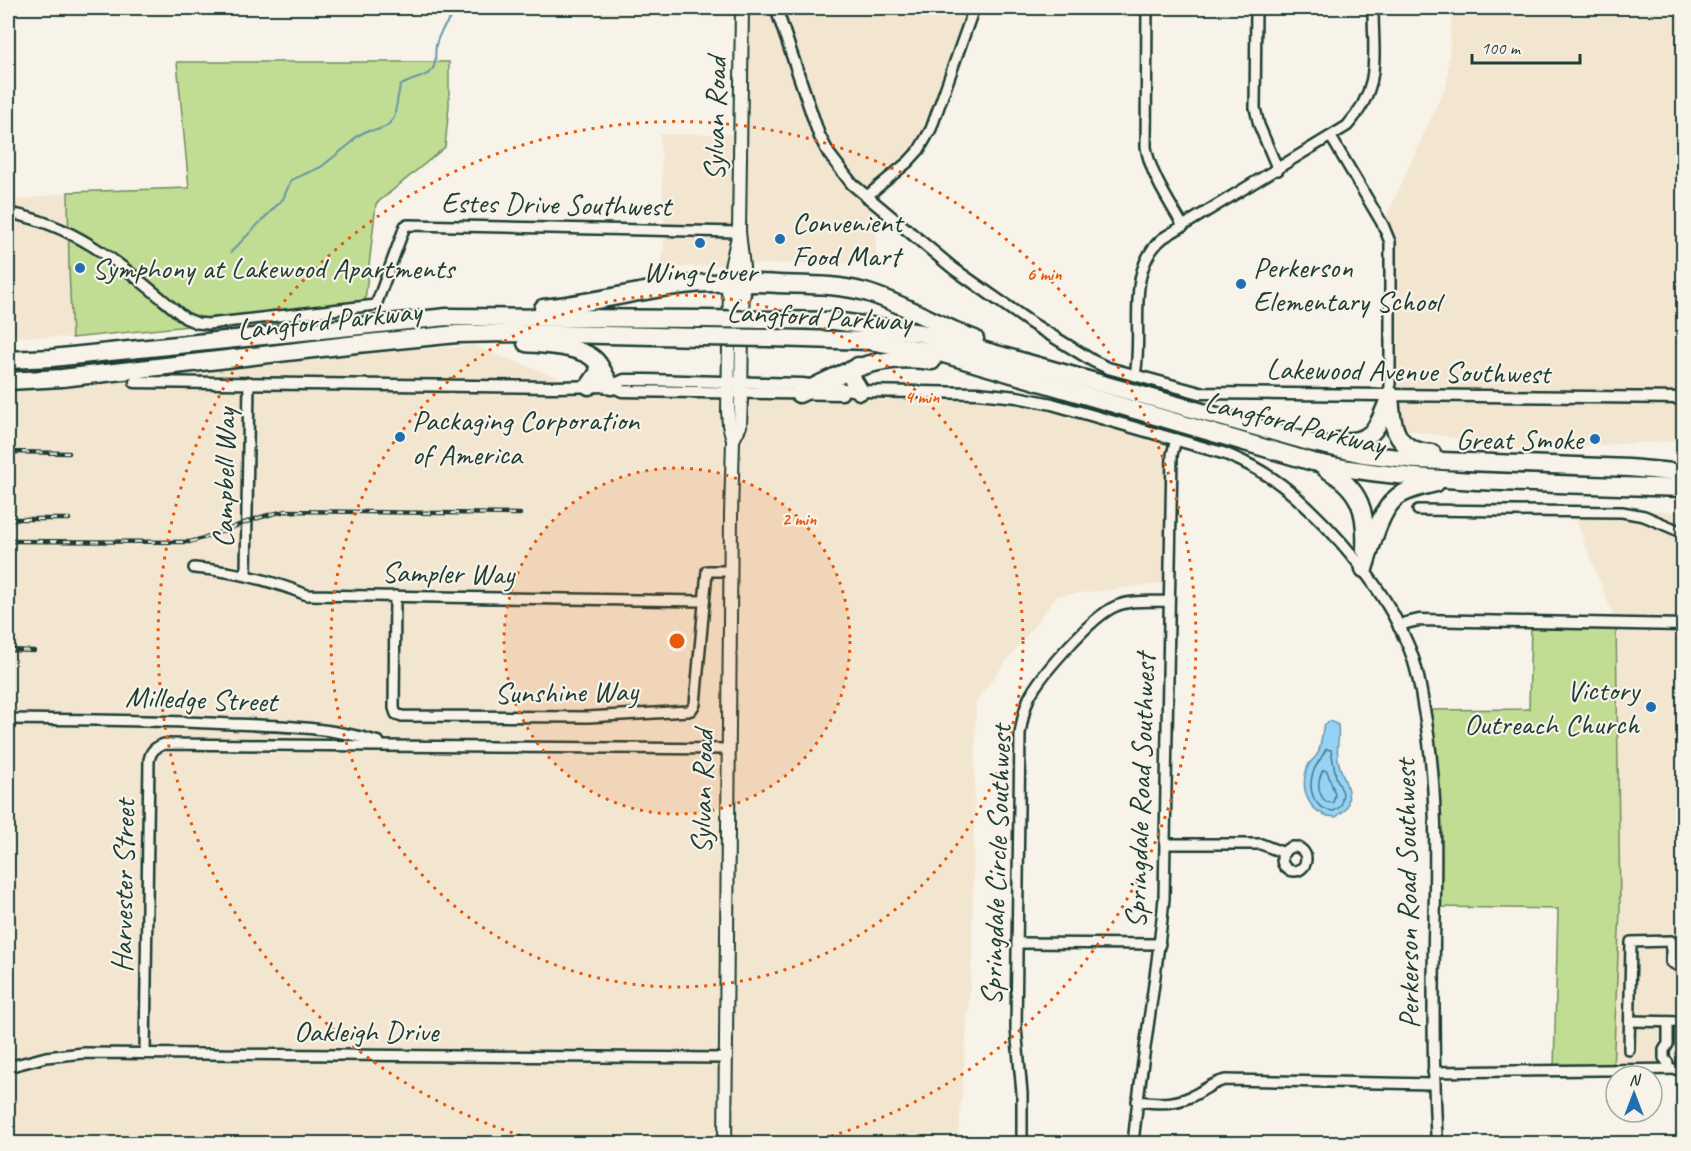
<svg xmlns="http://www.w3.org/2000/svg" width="1691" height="1151" viewBox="0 0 1691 1151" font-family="Caveat,sans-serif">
<rect width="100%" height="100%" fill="#f7f3e8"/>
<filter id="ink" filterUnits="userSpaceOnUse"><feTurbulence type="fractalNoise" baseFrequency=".0167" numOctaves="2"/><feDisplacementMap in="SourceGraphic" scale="12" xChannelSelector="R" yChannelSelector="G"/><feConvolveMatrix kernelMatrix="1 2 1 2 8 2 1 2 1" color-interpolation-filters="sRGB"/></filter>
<g filter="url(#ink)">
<g fill="#f3e6d1">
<path d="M600,8H971L960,56L916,150L867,190L876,227V263L742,264L661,268L665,235L660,134H741V16L599,17Z"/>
<path d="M1452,8H1683V441L1517,449L1391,427V270L1382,226L1447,83Z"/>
<path d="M68,192L69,269L72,338L8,336V202Z"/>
<path d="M474,346L592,390L1030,397L1170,443L1167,583L1057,596L976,701L972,961L958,1143H8V389L81,387L259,358Z"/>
<path d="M1610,505L1683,513V1071L1613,1070L1620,909L1616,623L1571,508Z"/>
</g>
<g fill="#c1dc93" stroke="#708c64" stroke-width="1.5">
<path d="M177,62H449V106L445,147L376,204L365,301L267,318L72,338L69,269L68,192L189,188Z"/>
<path d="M1616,623L1620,909L1613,1070H1554L1558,909L1438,907L1429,710L1529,709L1531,625Z"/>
</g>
<path fill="#95d2f6" stroke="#6696a8" stroke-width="1.5" d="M1330,721L1338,725C1340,737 1336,747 1338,759C1341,777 1354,791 1346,809L1336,817C1309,817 1297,787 1309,764C1312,760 1316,757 1318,753C1322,744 1321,734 1324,725Z"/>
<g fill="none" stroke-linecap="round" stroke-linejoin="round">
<g stroke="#4e7982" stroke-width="1.5">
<path d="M1326,749L1331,750L1336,777L1343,793L1341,806L1334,811C1312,809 1307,788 1314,770C1317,763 1323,756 1326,749Z"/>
<path d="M1323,770L1327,771L1335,794L1333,803L1326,802C1317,793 1317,781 1323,770Z"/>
</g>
<path stroke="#6696a8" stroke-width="2" d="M231,252L283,199L291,180L321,167L350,144L357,136L367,131L377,130L387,126L394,118L400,86C410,79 424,78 430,72C438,65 434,55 436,45C439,31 450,19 458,8"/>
<g stroke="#1f3d34" stroke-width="14">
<g id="minor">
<path d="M1147,8L1146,147C1151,176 1169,201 1183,226"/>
<path d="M1256,8L1255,108L1259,125L1278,170"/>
<path d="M1331,137L1383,225L1390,242V394"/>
<path d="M866,197L908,162L919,150L931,129L974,8"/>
<path d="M8,213C81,225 130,273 185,318L197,323L208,324L376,305L405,226L408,225L739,232"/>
<path d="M1135,375C1144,331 1124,270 1163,238L1347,126C1382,87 1373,56 1373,8"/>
<path d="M1418,510L1622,512L1644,516L1684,533"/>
<path d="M194,568C235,571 270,580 307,595L704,601"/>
<path d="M246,575L249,382"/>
<path d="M395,596L394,708L396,714L402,716L588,717L688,711L691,710L695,704L707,571H730"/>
<path d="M8,719C82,720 156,720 231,724C282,726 331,727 379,742"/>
<path d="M1165,844H1261L1284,853"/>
<circle cx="1294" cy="859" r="12"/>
<path d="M1017,943L1160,944"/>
<path d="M1630,1021L1684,1022"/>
<path d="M1668,1022V1044L1664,1050V1058L1668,1063"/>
<path d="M1629,1050L1631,942L1671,941V962L1678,966H1684"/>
<path d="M145,1053L149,760C151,750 156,747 164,744L728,749"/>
<path d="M8,1067L46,1057L84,1053L725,1058"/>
<path d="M1433,1072L1684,1069"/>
<path d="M1137,1101C1156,1103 1172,1105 1190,1097C1204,1091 1209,1084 1225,1080L1433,1084"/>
<path d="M1022,1144V1093L1016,1028L1020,734C1022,721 1024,709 1029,698C1040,675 1092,617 1114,607C1131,599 1151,602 1169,601"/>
<path d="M1133,1144C1141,1061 1157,980 1164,898L1172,455L1176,439"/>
</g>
</g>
<g stroke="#1f3d34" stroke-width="15">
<g id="tertiary">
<path d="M776,8L819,135L829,154L852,184L954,269L1031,323L1093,361L1108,368L1200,393L1684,398"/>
<path d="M135,382L554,387L611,386L624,380H647L802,384L860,391L978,393L1017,397L1052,404L1226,454C1272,473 1294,493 1328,528C1360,562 1389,600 1407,643C1416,662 1420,684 1423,704C1438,782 1436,861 1434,940C1433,1008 1433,1075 1437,1144"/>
<path d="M611,386L622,391L842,394"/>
<path d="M1399,627L1406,623L1419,620L1684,625"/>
</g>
</g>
<g stroke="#1f3d34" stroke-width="16">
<g id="secondary">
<path d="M733,440L740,426L741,398L743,267L739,232L742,8"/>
<path d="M725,1144L731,515L733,440L729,425L728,411L730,283L731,267L739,232"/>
</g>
</g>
<g stroke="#1f3d34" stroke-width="21">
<g id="motorway">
<path d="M730,292C744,280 760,283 778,284C807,285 836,284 865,292C903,303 938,325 975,339"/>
<path d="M543,308C606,302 667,281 730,283L742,294"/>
<path d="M773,320L834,321L921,333L1313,443L1363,454L1416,460L1629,468L1684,473"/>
<path d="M771,338L870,341L940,353L1313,462C1367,474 1422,478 1477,481C1546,484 1615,486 1684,488"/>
<path d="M526,343C544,345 583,346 596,361C602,368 606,378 611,386"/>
<path d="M8,360L52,358L447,317L701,319"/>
<path d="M858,366L852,372V378L860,391"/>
<path d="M8,381L62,378L357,344L457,334L510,333L702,337"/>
<path d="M589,386L598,373L599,365"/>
<path d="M799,394C847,371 878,353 932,361"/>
<path d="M1390,394C1392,426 1394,451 1432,453"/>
<path d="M1338,441C1372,444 1377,429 1388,401"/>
<path d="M1326,469C1361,489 1367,512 1365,550"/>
<path d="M1364,569C1371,548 1379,511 1397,497C1408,489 1423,486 1436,483"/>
</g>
</g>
<use href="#minor" stroke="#f7f3e8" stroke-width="9"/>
<use href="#tertiary" stroke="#f7f3e8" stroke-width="10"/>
<use href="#secondary" stroke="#f7f3e8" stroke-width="12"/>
<use href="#motorway" stroke="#f7f3e8" stroke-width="16"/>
<g stroke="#1f3d34" stroke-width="4.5">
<g id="rail">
<path d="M8,452L69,453"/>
<path d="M8,519H69"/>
<path d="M8,541L189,542C223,534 253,516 287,511L520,514"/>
<path d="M8,650L34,651"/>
</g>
</g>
<use href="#rail" stroke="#f7f3e8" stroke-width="2" stroke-dasharray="7" stroke-linecap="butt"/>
<g stroke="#1f3d34" stroke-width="21" stroke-linecap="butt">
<g id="motorway-bridge">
<path d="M701,319L773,320"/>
<path d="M702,337L771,338"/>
</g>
</g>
<use href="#motorway-bridge" stroke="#f7f3e8" stroke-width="16"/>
</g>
</g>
<circle cx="677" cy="641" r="173" fill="#e8590c" fill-opacity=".12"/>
<g fill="none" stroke="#e8590c" stroke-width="3" stroke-dasharray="3 6">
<circle cx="677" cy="641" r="173"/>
<circle cx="677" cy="641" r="346"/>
<path d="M547 1143A519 519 0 1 1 807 1143"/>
</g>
<g fill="#1f6fb2" stroke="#f7f3e8" stroke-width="2">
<circle cx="780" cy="239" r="6"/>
<circle cx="700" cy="243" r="6"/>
<circle cx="80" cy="268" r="6"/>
<circle cx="1241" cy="284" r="6"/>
<circle cx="400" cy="437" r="6"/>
<circle cx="1595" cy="439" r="6"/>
<circle cx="1651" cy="707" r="6"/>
</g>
<g text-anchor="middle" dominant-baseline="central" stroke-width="4.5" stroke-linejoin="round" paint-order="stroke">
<g font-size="30" fill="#1f3d34" stroke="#f7f3e8">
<text transform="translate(715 119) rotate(-89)">Sylvan Road</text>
<text transform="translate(556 204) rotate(1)">Estes Drive Southwest</text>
<text transform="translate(819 316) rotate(3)">Langford Parkway</text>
<text transform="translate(329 320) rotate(-6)">Langford Parkway</text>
<text transform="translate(1408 371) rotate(1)">Lakewood Avenue Southwest</text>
<text transform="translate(1295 423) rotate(14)">Langford Parkway</text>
<text transform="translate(224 478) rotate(-89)">Campbell Way</text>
<text transform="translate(448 573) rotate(1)">Sampler Way</text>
<text transform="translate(566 692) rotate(-1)">Sunshine Way</text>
<text transform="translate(201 699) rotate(2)">Milledge Street</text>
<text transform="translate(1140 791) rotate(-88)">Springdale Road Southwest</text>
<text transform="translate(702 792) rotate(-89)">Sylvan Road</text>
<text transform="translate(996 865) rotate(-88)">Springdale Circle Southwest</text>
<text transform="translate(123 886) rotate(-89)">Harvester Street</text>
<text transform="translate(1407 894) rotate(-91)">Perkerson Road Southwest</text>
<text x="366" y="1031">Oakleigh Drive</text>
</g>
<g font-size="30" fill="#1f3d34" stroke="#f7f3e8" text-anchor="start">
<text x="792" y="222">Convenient<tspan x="792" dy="34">Food Mart</tspan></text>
<text x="1253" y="267">Perkerson<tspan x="1253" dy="34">Elementary School</tspan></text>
<text x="92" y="268">Symphony at Lakewood Apartments</text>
<text x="700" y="271" text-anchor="middle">Wing Lover</text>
<text x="412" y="420">Packaging Corporation<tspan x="412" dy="34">of America</tspan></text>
<text x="1583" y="439" text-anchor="end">Great Smoke</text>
<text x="1639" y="690" text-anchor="end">Victory<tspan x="1639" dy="34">Outreach Church</tspan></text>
</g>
</g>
<circle cx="677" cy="641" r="9" fill="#e8590c" stroke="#f7f3e8" stroke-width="3"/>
<g font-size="18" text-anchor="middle" font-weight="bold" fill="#e8590c" stroke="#f7f3e8" stroke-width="4.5" stroke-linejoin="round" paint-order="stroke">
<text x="1044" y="280">6 min</text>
<text x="922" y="403">4 min</text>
<text x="799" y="525">2 min</text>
</g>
<rect width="1691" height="1151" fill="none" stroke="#f7f3e8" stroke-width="30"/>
<rect x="15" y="15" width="1661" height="1121" fill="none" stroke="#1f3d34" stroke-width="2" filter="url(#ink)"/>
<g transform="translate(1634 1094)"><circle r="28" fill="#f7f3e8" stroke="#a1aaa0" stroke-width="1.5"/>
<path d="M0-4.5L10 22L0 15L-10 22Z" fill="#1f6fb2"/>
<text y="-9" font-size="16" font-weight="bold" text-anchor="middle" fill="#1f3d34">N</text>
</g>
<path d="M1472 54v9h108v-9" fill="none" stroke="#1f3d34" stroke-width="3"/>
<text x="1481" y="54" font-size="18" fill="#1f3d34" stroke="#f7f3e8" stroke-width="4.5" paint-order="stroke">100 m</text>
</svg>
